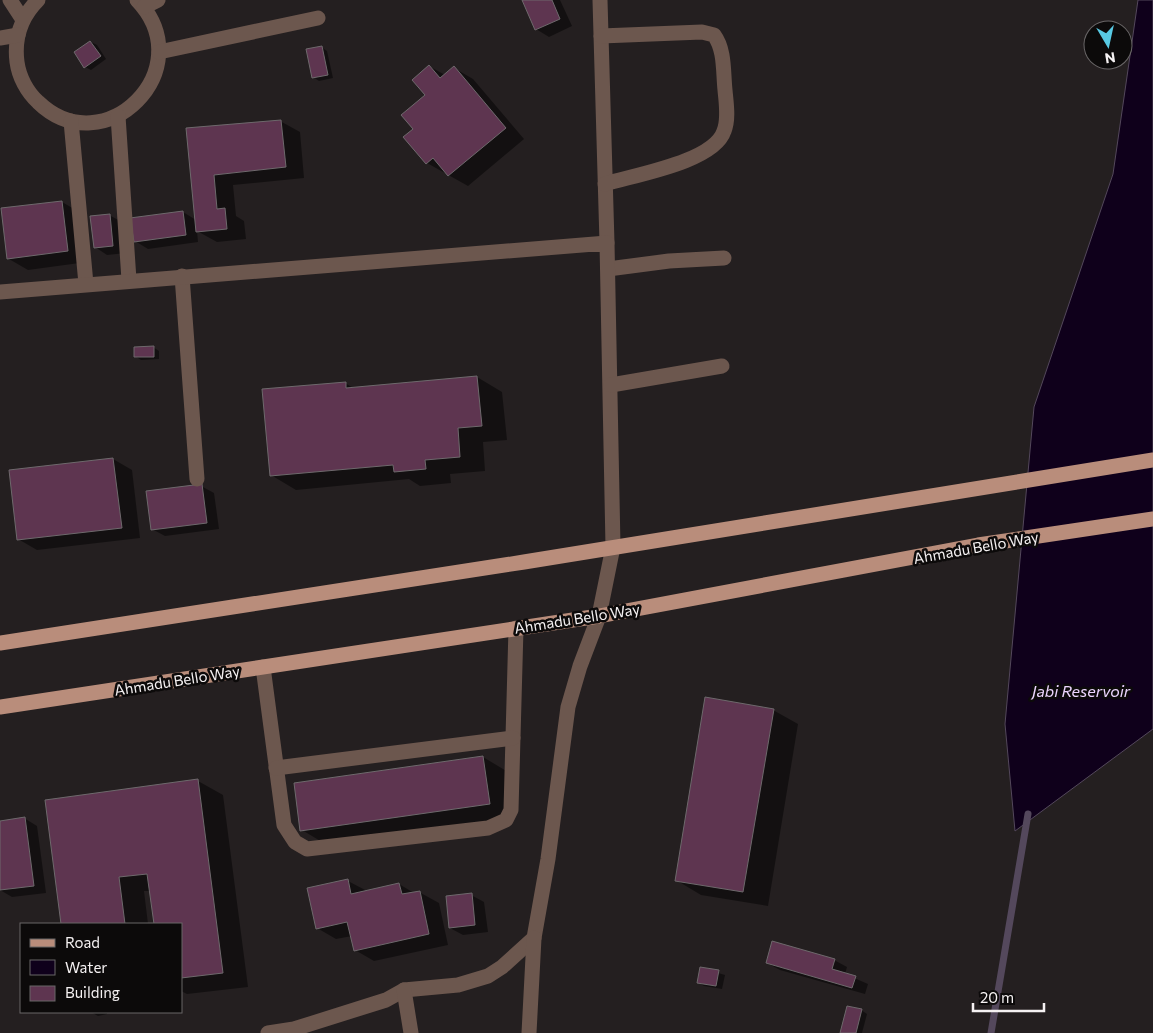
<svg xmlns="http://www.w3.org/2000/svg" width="1153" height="1033" viewBox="0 0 1153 1033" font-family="Commissioner,sans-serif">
<rect width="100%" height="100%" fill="#241f20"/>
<path fill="#0f001b" stroke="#54485c" d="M1138,0H1153V729L1015,831L1005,724L1034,407L1113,174Z"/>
<g fill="#0007">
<path d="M523,0H560L572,26L549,37L536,29Z"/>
<path d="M91,42L97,45L106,59L91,70L85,67Z"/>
<path d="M321,47L327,51L333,78L319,81L313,77Z"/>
<path d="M429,66L445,75L454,68L473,79L524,139L468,186L427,163L405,138L415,130L427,95Z"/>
<path d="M280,121L300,132L304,178L233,185L236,216L244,221L246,239L217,242L197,231L198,242L148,249L135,241L183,212L196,220L187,129Z"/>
<path d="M62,202L81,213L87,262L28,270L9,259Z"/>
<path d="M109,215L122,222L126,253L107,255L95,247Z"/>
<path d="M153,347L159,351V359L141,360L135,356Z"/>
<path d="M477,377L502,392L507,440L483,442L485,471L450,474L451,483L420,486L409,479L296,490L271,475L345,383L355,389Z"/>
<path d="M113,459L132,470L140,538L37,550L18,539Z"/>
<path d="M201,486L214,493L219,529L165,536L152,529Z"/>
<path d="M773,710L798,724L768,906L701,895L676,880Z"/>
<path d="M483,757L508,772L515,818L327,845L302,830Z"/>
<path d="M198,781L223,795L248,987L187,994L181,991V924H155L150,891H144L148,924H62L46,801Z"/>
<path d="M24,818L37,826L46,893L12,897L0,890V822Z"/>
<path d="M348,881L367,891L399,884L414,893L419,892L439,903L448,945L374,961L355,950L352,936L336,939L317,928Z"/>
<path d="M471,895L484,902L488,932L463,935L450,928Z"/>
<path d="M834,960L847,967L845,974L868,984L865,994L780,970L767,963Z"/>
<path d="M701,968L725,975L722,989L704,986L699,983Z"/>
<path d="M861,1010L867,1014L862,1033H843Z"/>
<path d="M91,1012H107V1014L98,1016Z"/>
</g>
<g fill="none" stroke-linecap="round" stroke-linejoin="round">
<path stroke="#54485c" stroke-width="7" d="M991,1033L1028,814"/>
</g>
<g fill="#5e3550" stroke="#6e696c">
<path d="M522,0H552L560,19L535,30Z"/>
<path d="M90,41L101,56L84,68L74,52Z"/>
<path d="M322,46L328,75L312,78L306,49Z"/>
<path d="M429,65L440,78L454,66L506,128L448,176L433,158L426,164L403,137L413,129L401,115L425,95L412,80Z"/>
<path d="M281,120L286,167L214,175L217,209L225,208L227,229L196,232L186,128Z"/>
<path d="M62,201L68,251L7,259L1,208Z"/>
<path d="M183,211L186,235L134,242L130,218Z"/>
<path d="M110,214L113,246L94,248L90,216Z"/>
<path d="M154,346V357H134V347Z"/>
<path d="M477,376L482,426L458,428L460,457L425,460L426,469L394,472L393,465L270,476L262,389L346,382V388Z"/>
<path d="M113,458L122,528L17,540L9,470Z"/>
<path d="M202,484L207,523L151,530L146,491Z"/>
<path d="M705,697L774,709L743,892L675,881Z"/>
<path d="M483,756L490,804L300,831L294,783Z"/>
<path d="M198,779L223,973L181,978V924H154L147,874L119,877L125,924H61L45,800Z"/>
<path d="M25,817L34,886L0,890V821Z"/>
<path d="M348,879L351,894L399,883L402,894L420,891L429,934L354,951L347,922L316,929L307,888Z"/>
<path d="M472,893L475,925L449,928L446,896Z"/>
<path d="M772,941L835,959L832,969L856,976L852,988L766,963Z"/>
<path d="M700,967L719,970L716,986L697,983Z"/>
<path d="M847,1006L862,1009L856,1033H840Z"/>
</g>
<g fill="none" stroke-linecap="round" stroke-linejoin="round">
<g stroke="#6c574e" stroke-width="15">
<path d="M10,0L23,20"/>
<path d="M38,0C21,17 14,39 17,62C19,77 27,92 38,102C104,166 203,69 137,0"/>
<path d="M600,0L607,243"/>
<path d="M144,7L158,0"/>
<path d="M601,36L702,32L714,35C725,50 723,71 725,90C726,102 729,119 724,131C714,162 634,175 605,184"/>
<path d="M0,38L18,35"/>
<path d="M159,52L318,18"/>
<path d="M118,116L129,280"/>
<path d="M71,121L86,284"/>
<path d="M608,269L669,261L724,258"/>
<path d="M182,276L197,479"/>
<path d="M0,292L607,243L613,547L599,616L580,666L568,707L548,859L534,938L502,967L488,976L458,985L404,990L386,1000L294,1029L268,1033"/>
<path d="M611,385L722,366"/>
<path d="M263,667L284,825L295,842L307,849L488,828L506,820L511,810L516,628"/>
<path d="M276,768L513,738"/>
<path d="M404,990L411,1033"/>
<path d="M529,1033L534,938"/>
</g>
<g stroke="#b98d7b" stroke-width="15">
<path d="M0,643L524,562L1153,460"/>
<path d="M0,707L599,616L978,545L1153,519"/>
</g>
</g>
<g text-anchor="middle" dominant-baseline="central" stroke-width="5" stroke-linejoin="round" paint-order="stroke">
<g font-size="15" fill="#f5f1f2" stroke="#0c0a0a">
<text transform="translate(976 547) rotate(-10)">Ahmadu Bello Way</text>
<text transform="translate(577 618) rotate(-9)">Ahmadu Bello Way</text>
<text transform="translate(177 680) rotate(-9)">Ahmadu Bello Way</text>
</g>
<g font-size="16" font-style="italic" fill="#ecd5fe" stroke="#0c0a0a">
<text x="1081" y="690">Jabi Reservoir</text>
</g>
</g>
<rect x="20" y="923" width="162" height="90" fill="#0c0a0a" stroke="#696667"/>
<rect x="30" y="939" width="25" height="8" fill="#b98d7b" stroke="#696667"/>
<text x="65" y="948" font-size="15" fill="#f5f1f2">Road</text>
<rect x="30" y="960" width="25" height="15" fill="#0f001b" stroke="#696667"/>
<text x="65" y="973" font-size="15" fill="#f5f1f2">Water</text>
<rect x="30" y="986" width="25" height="15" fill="#5e3550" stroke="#696667"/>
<text x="65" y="998" font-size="15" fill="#f5f1f2">Building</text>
<g transform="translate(1108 45) rotate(171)"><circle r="24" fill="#0c0a0a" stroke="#696667"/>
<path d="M0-4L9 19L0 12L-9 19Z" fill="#58c9e3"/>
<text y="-8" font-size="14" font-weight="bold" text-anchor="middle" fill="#f5f1f2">N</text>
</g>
<path d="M973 1003v8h71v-8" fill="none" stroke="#f5f1f2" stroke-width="2.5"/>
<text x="980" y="1003" font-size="15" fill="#f5f1f2" stroke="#0c0a0a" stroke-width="4" paint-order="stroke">20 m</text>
</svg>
